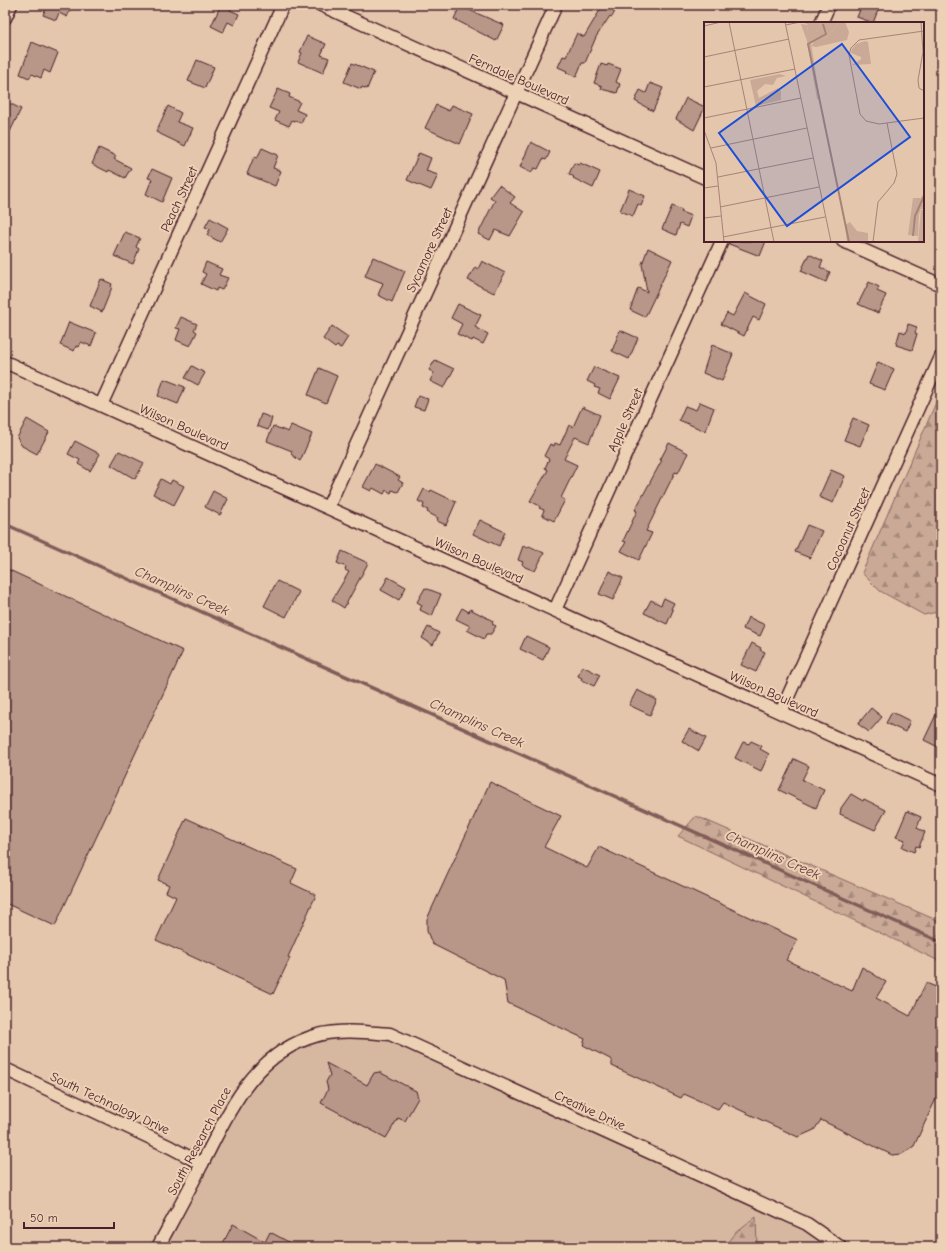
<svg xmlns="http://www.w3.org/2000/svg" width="946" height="1252" viewBox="0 0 946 1252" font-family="'Comic Neue',sans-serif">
<defs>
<pattern id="forest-firs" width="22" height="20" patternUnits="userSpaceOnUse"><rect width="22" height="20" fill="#caaa96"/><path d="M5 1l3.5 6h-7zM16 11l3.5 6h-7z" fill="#a68a7b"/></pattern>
</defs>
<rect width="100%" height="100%" fill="#e3c6ac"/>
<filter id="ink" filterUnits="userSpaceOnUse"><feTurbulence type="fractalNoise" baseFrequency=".025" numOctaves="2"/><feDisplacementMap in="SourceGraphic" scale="8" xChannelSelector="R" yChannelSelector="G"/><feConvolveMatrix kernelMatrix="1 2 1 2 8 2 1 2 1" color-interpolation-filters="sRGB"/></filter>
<g filter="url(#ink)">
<path fill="#d6b8a1" d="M390,1034L807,1224L840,1247H158L231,1107L273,1057L318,1035Z"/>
<g fill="url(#forest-firs)" stroke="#8a6460">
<path d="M941,391V611L924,615L880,591L862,573Z"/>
<path d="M696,816L941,922V962L678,836Z"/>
<path d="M756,1216L757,1247H724L734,1234Z"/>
</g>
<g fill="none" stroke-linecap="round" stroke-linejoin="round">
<path stroke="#815c59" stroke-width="3.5" d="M5,524L941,942"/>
</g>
<g fill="#b89788" stroke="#4a1f2b">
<path d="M39,5H72L67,17L59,13L56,20L43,15L46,8Z"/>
<path d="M221,5L231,8L230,10L239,14L234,25L228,22L223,32L211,26Z"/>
<path d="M603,5H618L612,17L610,16L596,37L585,63H582L576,77L566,72L567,71L558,67L563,56L566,57L577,33L584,37Z"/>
<path d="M862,5H880L873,23L857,17Z"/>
<path d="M460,6L504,25L496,41L454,19Z"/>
<path d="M307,36L326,44L321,55L329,58L323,73L298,62L302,53L300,52Z"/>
<path d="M32,42L58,53L50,73L44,70L41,78L32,74L29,78L20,74Z"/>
<path d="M197,60L214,67L205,88L188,81Z"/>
<path d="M352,63L374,72L367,89L362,87L361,89L344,82Z"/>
<path d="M601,64L607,66L608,64L621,69L616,82L620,84L617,93L601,89L602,86L594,83Z"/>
<path d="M650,83L663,88L653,111L635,101L640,90L646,93Z"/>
<path d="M278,89L290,94L289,97L300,102L296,110L305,114L301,123L292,120L289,126L275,120L279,112L269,108Z"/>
<path d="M686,98L705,107L694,130L676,119Z"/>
<path d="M5,101L21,109L5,142Z"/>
<path d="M436,105L449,111L452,105L473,114L460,144L425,128Z"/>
<path d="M168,106L181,113L177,122L193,128L185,146L156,132Z"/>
<path d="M531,142L550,152L546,160L543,159L538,169L534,168L531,173L520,167Z"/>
<path d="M99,148L116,156L114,159L131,168L125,178L109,170L108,172L92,164Z"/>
<path d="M262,148L278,155L273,168L281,171L275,186L247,174L254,157L257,158Z"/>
<path d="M419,153L431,158L426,171L438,175L431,190L407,180Z"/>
<path d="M574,163L579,165L580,163L600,172L593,188L573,178L574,177L569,174Z"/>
<path d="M152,169L172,178L162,202L146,194L152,179L148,178Z"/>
<path d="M499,185L515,197L510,203L524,212L510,236L495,230L490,240L478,234L495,200L490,197Z"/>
<path d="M629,189L645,196L641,206L638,204L633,216L620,211Z"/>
<path d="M672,206L682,210L681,212L691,216L687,227L680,224L676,235L662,229Z"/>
<path d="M210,218L228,228L220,242L207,235L210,229L205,227Z"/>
<path d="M125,232L140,238L136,247L139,249L133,264L114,256Z"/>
<path d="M729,241H766L760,256L729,244Z"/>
<path d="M648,248L672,260L645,317L630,310L638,288L647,292L642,264Z"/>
<path d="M809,254L823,261L820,267L830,272L826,282L801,271Z"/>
<path d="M373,257L405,271L392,302L378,295L383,283L365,276Z"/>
<path d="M482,261L505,273L494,293L468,280L475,267L478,269Z"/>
<path d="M206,262L222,269L219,275L228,278L222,290L217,288L216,291L201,284L206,274L202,272Z"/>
<path d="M101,279L112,284L111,287H112L102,312L90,306Z"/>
<path d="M869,282L879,287L877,291L886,295L878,313L858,304Z"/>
<path d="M745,293L766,304L759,320L753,317L744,336L721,324L727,313L733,316Z"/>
<path d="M458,304L481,315L475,327L488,334L483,344L473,339L472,341L457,334L462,324L451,318Z"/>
<path d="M181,317L197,324L194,330L197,332L190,346L176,340L180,329L176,328Z"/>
<path d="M69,322L96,333L91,346L81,342L79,347L76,346L74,351L60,345Z"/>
<path d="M908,324L917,327L915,333L917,334L912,350L896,345L900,331L906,333Z"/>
<path d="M332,326L348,337L341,348L337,346L335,348L323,339Z"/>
<path d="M620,330L638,338L629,359L612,351Z"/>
<path d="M712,345L733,354L722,381L703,373Z"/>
<path d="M435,360L454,369L444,388L430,381L434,373L429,370Z"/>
<path d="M878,362L894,369L885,390L869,384Z"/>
<path d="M192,366L205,373L198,385L185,378Z"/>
<path d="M594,367L620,378L610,399L598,393L600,389L594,387L595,385L587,381Z"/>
<path d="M319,368L337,376L326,403L308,395Z"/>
<path d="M164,379L185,387L178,404L158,396Z"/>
<path d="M418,396L428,399L424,410L414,407Z"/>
<path d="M700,402L714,408L705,431L679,420L685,406L696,410Z"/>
<path d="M582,407L600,415L589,443L575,437L564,459L577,465L561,498L565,500L554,521L542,515L544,510L539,508L540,506L530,501L548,470L545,468L549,459L544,456L550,444L554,446L555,443L560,445L569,425L573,427Z"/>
<path d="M261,414L272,418L268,430L257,426Z"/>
<path d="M853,418L869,425L860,446L844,440Z"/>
<path d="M27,419L49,432L37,454L22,446L17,438Z"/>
<path d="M291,425L312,434L300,461L291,454L292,451L267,441L273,426L288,432Z"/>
<path d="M75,441L100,454L90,471L78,464L80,460L68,454Z"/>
<path d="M669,443L688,453L678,473L675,472L646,531L652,533L639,560L621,551L626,542L623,541L637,511L635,510L662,460H660Z"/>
<path d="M119,451L144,463L135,479L111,465Z"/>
<path d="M375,464L400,477L398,480L403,483L398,492L392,490L391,493L386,490L384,494L373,488L371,491L363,487Z"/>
<path d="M831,470L845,476L833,503L819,497Z"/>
<path d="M161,479L170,484L172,480L184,486L174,505L153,494Z"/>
<path d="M424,489L430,492L431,490L456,502L446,525L437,521L438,518L427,512L428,510L423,508L424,504L418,501Z"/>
<path d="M213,491L228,499L220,515L205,507Z"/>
<path d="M480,520L505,532L499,546L473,534Z"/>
<path d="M807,525L822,531L810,558L795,552Z"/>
<path d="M523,546L528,548L529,546L544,553L535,571L525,567L522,564L523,562L518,560Z"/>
<path d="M342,551L368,563L344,608L332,600L349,572L345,570L346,567L337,563Z"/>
<path d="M5,568L183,651L55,926L5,903Z"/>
<path d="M609,571L623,578L613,600L599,594Z"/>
<path d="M388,577L406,587L399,600L381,590Z"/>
<path d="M277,581L299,592L286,617L264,606Z"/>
<path d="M425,588L441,594L432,616L420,610L422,605L417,602Z"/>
<path d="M664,598L674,603L671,609L673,610L667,624L644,613L651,600L661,605Z"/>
<path d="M462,608L469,612L470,609L493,621L492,624L496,626L491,634H486L484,639L467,630L470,626L456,619Z"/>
<path d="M748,617L765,625L760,636L743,629Z"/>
<path d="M428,627L439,633L433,645L422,638Z"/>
<path d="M526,636L549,647L543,660L520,649Z"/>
<path d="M752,643L761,648L760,650L765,652L756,672L741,665Z"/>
<path d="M582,666L600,675L594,686L581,680L582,678L578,676Z"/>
<path d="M637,690L657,700L650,715L629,705Z"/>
<path d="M941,704V741L938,747L924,740Z"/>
<path d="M871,708L882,717L869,732L858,724Z"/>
<path d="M892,712L910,721L905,732L886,723Z"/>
<path d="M689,729L706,738L699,751L682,741Z"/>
<path d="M751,741L762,746L760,749L769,754L761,771L735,758L743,742L749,744Z"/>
<path d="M794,759L809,766L802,780L824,790L816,808L779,790Z"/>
<path d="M490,782L561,816L544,847L587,868L599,847L798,940L786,960L852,991L862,967L886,982L876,998L910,1016L926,983L941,989V1088L914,1146L902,1154L892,1155L821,1120L814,1130L798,1137L723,1102L718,1109L684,1094L681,1098L612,1066V1060L583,1045L585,1039L508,1003L504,980L432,944L427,931V919Z"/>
<path d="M851,794L863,801L864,799L886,810L875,830L840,814L841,808Z"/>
<path d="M907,811L921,817L917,828L925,832L919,847L916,846L914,852L902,847L905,840L896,837Z"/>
<path d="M186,818L297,869L291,883L316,895L288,957L290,958L273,994L156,940L176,897L166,892L169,885L158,880Z"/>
<path d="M326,1063L367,1085L374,1073L379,1072L416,1091L418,1098L405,1121L398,1118L386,1138L321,1103L328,1089L326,1082L330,1075Z"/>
<path d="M233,1224L265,1242L270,1232L298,1247H221Z"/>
</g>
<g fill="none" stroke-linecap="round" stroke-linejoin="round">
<g stroke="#4a1f2b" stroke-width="15">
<g id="street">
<path d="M321,5L705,178"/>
<path d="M5,18L11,5"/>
<path d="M821,23L829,5"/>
<path d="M843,241L941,285"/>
<path d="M5,362L941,785"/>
<path d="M101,405L283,5"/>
<path d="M328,507L556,5"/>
<path d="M555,610L722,241"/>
<path d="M781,712L941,357"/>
<path d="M5,1069L170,1147L202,1164"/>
<path d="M158,1247C173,1219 188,1192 202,1164C230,1110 253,1053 318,1035C341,1029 366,1032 390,1034L807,1224L840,1247"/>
</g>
</g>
<use href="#street" stroke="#edd1b4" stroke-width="12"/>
</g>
</g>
<g text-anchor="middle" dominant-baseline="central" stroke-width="4" stroke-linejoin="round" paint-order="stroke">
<g font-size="13" fill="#4a1f2b" stroke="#edd1b4">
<text transform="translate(519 79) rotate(24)">Ferndale Boulevard</text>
<text transform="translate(179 199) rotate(-65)">Peach Street</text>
<text transform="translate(429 250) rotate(-65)">Sycamore Street</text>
<text transform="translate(625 420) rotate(-66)">Apple Street</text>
<text transform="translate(184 427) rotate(24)">Wilson Boulevard</text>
<text transform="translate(848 529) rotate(-66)">Cocoanut Street</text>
<text transform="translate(479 560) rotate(24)">Wilson Boulevard</text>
<text transform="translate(774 694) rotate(24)">Wilson Boulevard</text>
<text transform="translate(110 1103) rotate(25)">South Technology Drive</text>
<text transform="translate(590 1110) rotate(25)">Creative Drive</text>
<text transform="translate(199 1141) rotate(-62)">South Research Place</text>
</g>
<g font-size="14" font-style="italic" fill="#61383e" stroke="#edd1b4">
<text transform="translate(182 591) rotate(24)">Champlins Creek</text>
<text transform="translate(477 723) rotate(24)">Champlins Creek</text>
<text transform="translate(773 855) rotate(24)">Champlins Creek</text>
</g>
</g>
<g transform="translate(704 22)">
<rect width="220" height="220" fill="#e3c6ac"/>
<path d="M115,0L116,5L112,10H103L104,3L101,1ZM136,0H141L145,10L143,18L112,25L107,24L111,19L122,16Z" fill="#caaa96"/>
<path d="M115,0H136L122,16L107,21L116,78L113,77L103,19L97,2L104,3L103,10H112L116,5ZM161,19L164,20L167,42L148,43L157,37V35L147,31L148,27L152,22ZM76,52L82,54L73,56L69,63L61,62L53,69L55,76L74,66L77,69V78L52,84L46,58ZM220,171V187H217L215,192L214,214L204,213L209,176H217ZM146,200L153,209L164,211V220H143L141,203Z" fill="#caaa96"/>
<path d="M217,188H220V220H214Z" fill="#caaa96"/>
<path fill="none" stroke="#a68478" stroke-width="2" d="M119,2L122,12L104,22L145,220M209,214L211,194L220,174"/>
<path fill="none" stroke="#a68378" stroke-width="1" d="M25,0L70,220M81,0L127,220M217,0L219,30L214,58L215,66L220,69M82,3L96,0M0,4L17,0M220,9L155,18L147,26L145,33L156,92L162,99L175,102L220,96M0,35L85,17M0,65L91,47M0,96L97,76M0,108L12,141L20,220M7,126L103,106M14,155L109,136M0,166L14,164M16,185L115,165M0,196L17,194M19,215L121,195M169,220L174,180L190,161L193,152L183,101"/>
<path fill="#1d4ed8" fill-opacity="0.15" stroke="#1d4ed8" stroke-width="2" d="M138,22L206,115L83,204L15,111Z"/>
<rect width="220" height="220" fill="none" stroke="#4a1f2b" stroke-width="2"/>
</g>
<rect width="946" height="1252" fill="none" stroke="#edd1b4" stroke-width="20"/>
<rect x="10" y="10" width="926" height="1232" fill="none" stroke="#4a1f2b" stroke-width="1.5" filter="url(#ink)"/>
<path d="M24 1222v6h90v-6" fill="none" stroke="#4a1f2b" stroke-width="2"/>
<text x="30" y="1222" font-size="12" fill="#4a1f2b" stroke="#edd1b4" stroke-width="3" paint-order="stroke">50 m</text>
</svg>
